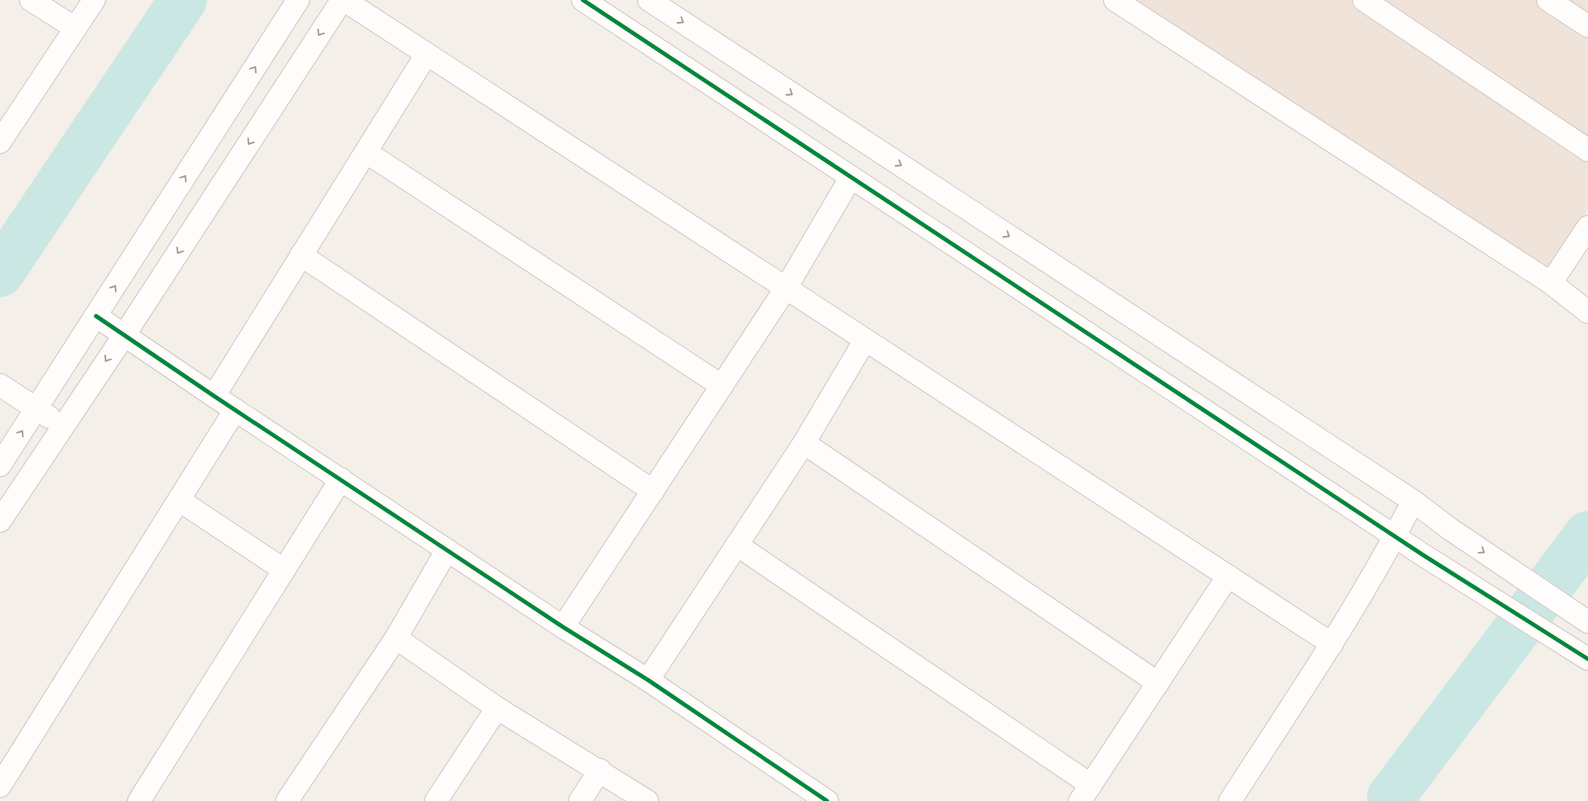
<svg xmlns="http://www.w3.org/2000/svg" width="1588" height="801" viewBox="0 0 1588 801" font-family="'DM Sans',sans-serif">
<rect width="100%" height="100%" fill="#f5efe9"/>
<path fill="#f0e3d9" d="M1126,0H1588V206L1582,223L1546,276Z"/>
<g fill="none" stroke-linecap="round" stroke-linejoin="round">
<g stroke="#cbe7e4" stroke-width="48">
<path d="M0,273L183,0"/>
<path d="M1391,801V797L1588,535"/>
</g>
<g stroke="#d4cac6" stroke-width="24">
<g id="minor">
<path d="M31,0L75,28"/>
<path d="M344,0L1332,644"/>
<path d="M583,0L1423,555L1588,659"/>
<path d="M649,0L1413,501L1450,529L1588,622"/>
<path d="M1115,0L1551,283L1588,312"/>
<path d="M1364,0L1588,150"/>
<path d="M1548,0L1588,26"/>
<path d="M0,142L94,0"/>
<path d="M366,152L722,386"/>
<path d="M301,255L653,491"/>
<path d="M1551,283L1588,227"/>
<path d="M96,316L214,396L563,627L648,680L827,801"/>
<path d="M0,385L49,417"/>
<path d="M214,396L426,55"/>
<path d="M804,443L1158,683"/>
<path d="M0,465L298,0"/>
<path d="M179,500L284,570"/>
<path d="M0,521L125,334L342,0"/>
<path d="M737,545L1091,785"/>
<path d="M563,627L786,288L851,177"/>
<path d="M396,638L497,708L647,801"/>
<path d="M648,680L804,443L865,340"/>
<path d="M0,786L235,410"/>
<path d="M139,801L341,479"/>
<path d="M287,801L396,638L447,550"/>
<path d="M436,801L497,708"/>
<path d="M580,801L600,770"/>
<path d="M1080,801L1228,576"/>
<path d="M1230,801C1293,703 1360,606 1413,501"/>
</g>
</g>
<use href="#minor" stroke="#fefdfc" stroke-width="22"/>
<g stroke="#fef2e9" stroke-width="6">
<g id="cycleway">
<path d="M583,0L1423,555L1588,659"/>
<path d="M96,316L214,396L563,627L648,680L827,801"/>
</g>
</g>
<use href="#cycleway" stroke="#00873e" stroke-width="4"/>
</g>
<defs><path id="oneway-chevron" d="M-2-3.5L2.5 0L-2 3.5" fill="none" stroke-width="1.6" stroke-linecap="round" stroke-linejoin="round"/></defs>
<g stroke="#aa9691">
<use href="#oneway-chevron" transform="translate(681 21) rotate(33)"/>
<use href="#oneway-chevron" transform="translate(320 33) rotate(123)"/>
<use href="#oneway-chevron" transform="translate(254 69) rotate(-57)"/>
<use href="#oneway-chevron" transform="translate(790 93) rotate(33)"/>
<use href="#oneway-chevron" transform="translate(250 142) rotate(123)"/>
<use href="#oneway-chevron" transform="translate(899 164) rotate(33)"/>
<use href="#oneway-chevron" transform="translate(184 178) rotate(-57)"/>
<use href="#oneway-chevron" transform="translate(1007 235) rotate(33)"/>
<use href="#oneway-chevron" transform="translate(179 251) rotate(123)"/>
<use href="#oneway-chevron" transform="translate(114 288) rotate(-57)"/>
<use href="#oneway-chevron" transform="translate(107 359) rotate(124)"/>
<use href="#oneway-chevron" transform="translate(21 433) rotate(-57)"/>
<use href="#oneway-chevron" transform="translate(1482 551) rotate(34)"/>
</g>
</svg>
